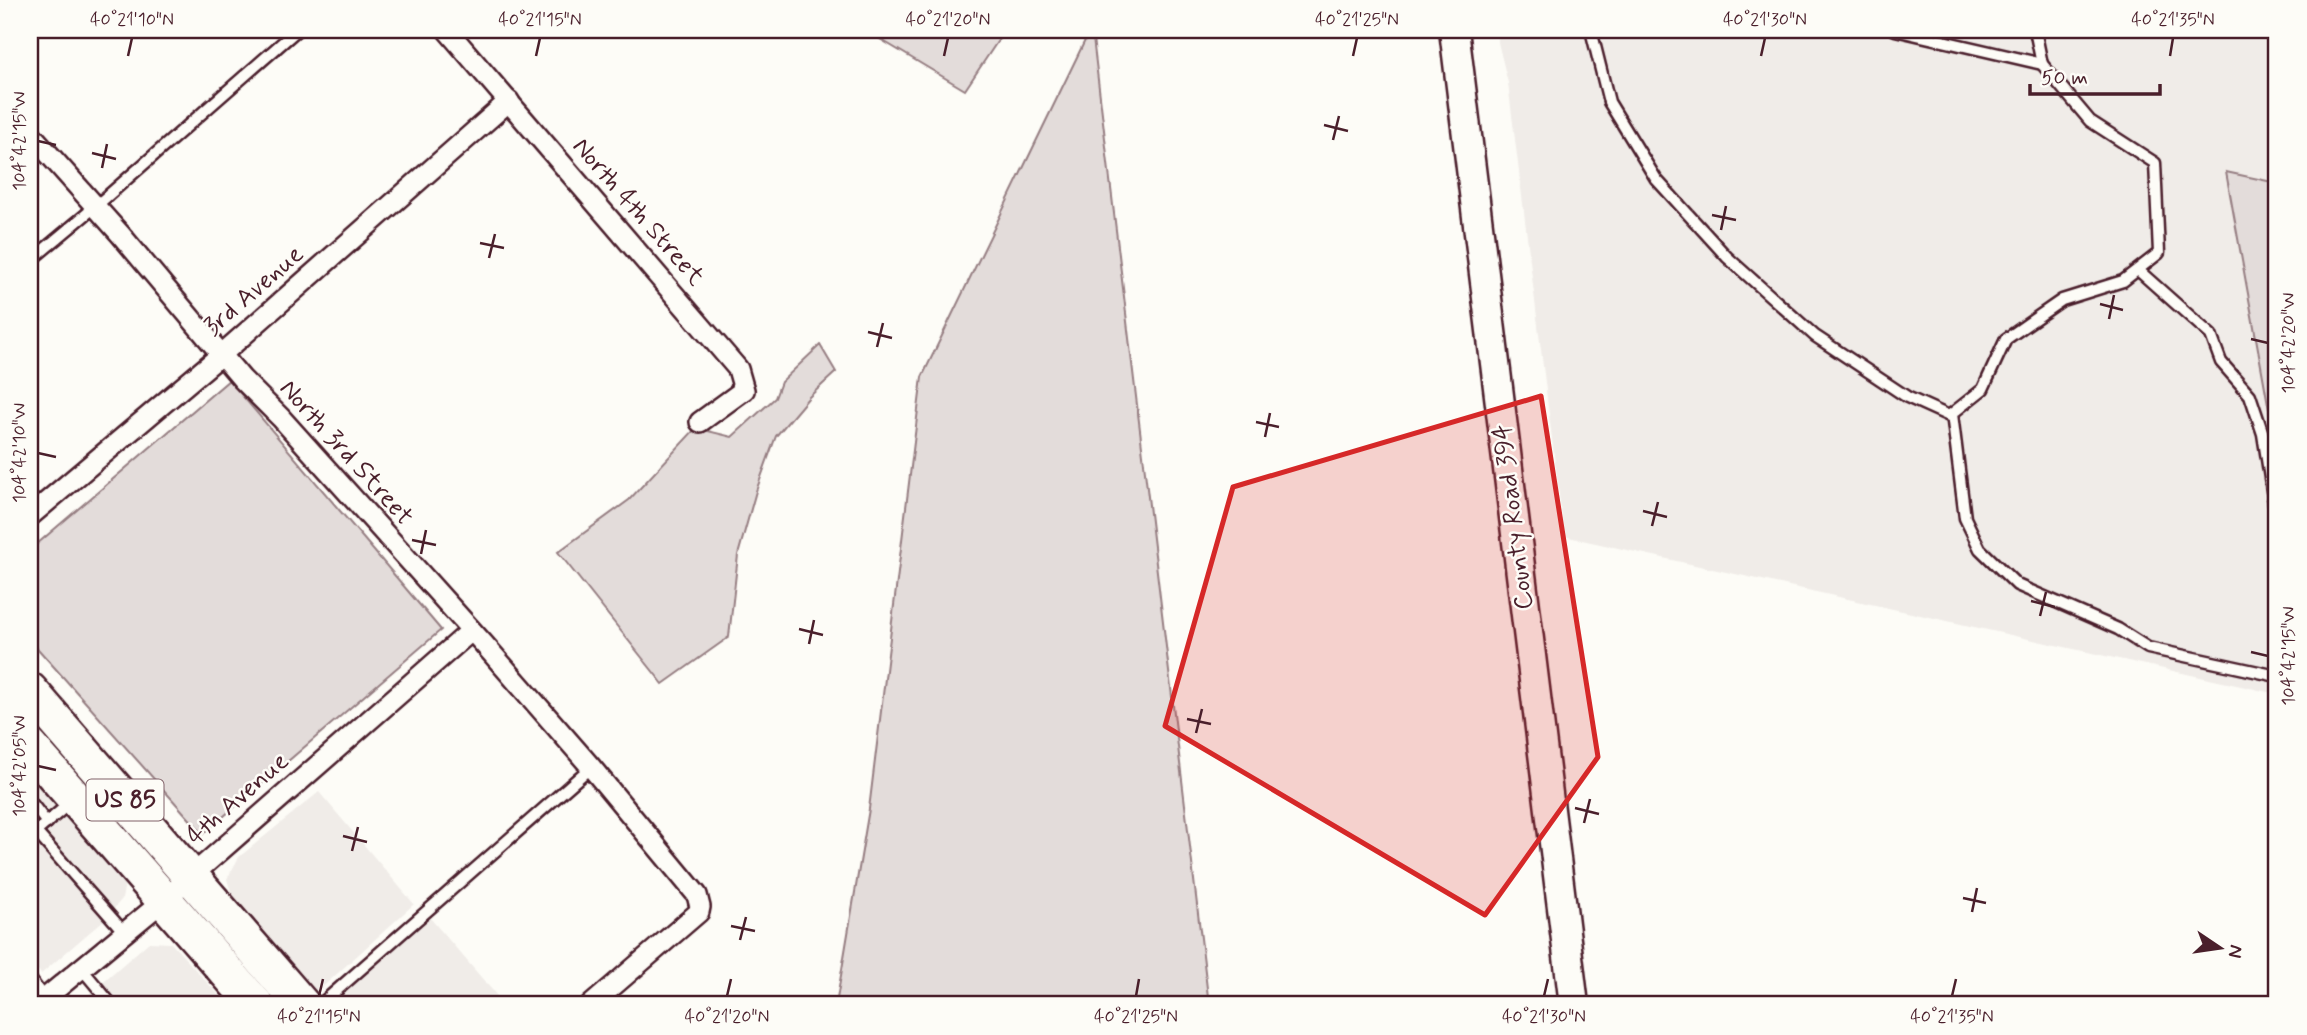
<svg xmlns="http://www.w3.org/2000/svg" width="2307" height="1035" viewBox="0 0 2307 1035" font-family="Mynerve,sans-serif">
<rect width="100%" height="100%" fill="#fdfcf7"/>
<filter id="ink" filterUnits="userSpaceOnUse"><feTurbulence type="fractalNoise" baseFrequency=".0143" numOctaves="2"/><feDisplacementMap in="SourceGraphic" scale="14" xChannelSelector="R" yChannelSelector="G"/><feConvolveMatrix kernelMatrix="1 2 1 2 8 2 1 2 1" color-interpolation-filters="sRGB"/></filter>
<g filter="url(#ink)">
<g fill="#f0ece8">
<path d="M1495,30H2265L2277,112V183L2226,173L2277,454V694L1564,536L1508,83Z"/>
<path d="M30,774L125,883L122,899L105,919L41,974L30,961Z"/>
<path d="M319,792L414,904L317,992L232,895L227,879L239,857Z"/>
<path d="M430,918L505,1005H330Z"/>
<path d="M149,942L171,943L228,1005H76Z"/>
</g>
<g fill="#e3dcda" stroke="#967e82" stroke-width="2">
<path d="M865,30H1005L965,90Z"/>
<path d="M1090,30H1092L1209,1005H836L869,809L922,377Z"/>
<path d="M2226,172L2277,183V454Z"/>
<path d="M820,345L836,372L809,397L776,436L756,491L738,555L729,637L663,684L558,552L629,500L696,428L732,437L775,398L781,382Z"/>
<path d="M229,380L441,630L203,834L30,640V550Z"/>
</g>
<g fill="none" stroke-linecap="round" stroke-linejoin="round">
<g stroke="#4a1f2b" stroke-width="15">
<g id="lane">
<path d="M1591,30L1609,102L1656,179L1727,257L1815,336L1907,397L1949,416L1983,389L2006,339L2062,300L2123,281L2159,253L2155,163L2090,121L2042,64L2035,30"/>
<path d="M1895,30L2042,64"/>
<path d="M30,261L96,206L297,30"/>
<path d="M2138,270L2211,335L2221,362L2250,395L2263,434L2277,522"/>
<path d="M1952,414L1965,518L1980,549L2017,585L2118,629L2148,648L2277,676"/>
<path d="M30,801L47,823"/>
<path d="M36,832L124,932"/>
<path d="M30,837L72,801"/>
<path d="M82,969L112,1005"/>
<path d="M30,979L46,1001"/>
<path d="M320,1005L591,767"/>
</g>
</g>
<g stroke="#4a1f2b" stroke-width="24">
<g id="street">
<path d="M447,30L738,369L744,390L700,422"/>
<path d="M30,133L121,235L242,379L281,418L483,643L591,767L697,895L700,907L699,912L591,1005"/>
<path d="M30,516L222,354L509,101"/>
<path d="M37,1005L163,901L471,631"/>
</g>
</g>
<g stroke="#4a1f2b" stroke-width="33">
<path id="secondary" d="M1454,30L1574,1005"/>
</g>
<g stroke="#4a1f2b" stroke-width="40">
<g id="highway">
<path d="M30,691L302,1005"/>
<path d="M30,747L256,1005"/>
</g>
</g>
<use href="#lane" stroke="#fdfcf7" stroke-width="10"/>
<use href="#street" stroke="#fdfcf7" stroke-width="19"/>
<use href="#secondary" stroke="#fdfcf7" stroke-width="28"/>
<use href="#highway" stroke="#fdfcf7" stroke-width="35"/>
</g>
</g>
<path fill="#d62828" fill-opacity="0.2" stroke="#d62828" stroke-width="5" stroke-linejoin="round" d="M1541,396L1598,757L1485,915L1165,726L1233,487Z"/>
<path fill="none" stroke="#4a1f2b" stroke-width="2.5" d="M128,56L132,38M536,56L540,38M944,56L948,38M1353,56L1357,38M1761,56L1765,38M2170,56L2173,38M1324,125L1348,131M1333,140L1339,116M38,141L56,145M92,153L116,159M102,168L107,144M1712,215L1736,220M1721,230L1726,206M480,243L504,248M489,258L495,234M2100,304L2123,310M2109,319L2114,295M868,332L892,338M2251,339L2268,343M877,347L883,323M1256,422L1279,427M1265,437L1270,413M38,453L56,457M1643,511L1667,517M1652,526L1658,502M412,540L436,545M421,554L426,530M2031,601L2055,607M2040,616L2046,592M799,629L823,635M809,644L814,620M2251,652L2268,656M1187,719L1211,724M1196,733L1202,709M38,766L56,770M1575,808L1599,814M1584,823L1590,799M343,836L367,842M352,851L358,827M1963,898L1986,903M1972,912L1977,888M731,926L755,931M740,940L746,917M319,996L323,979M727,996L731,979M1136,996L1139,979M1544,996L1548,979M1952,996L1956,979"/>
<g text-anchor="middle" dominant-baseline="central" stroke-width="5" stroke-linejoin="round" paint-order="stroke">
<rect fill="#fdfcf7" stroke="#806168" stroke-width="2" x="86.5" y="779.5" width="77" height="41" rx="5"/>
<g font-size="24" font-weight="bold" fill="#4a1f2b">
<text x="125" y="800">US 85</text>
</g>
<g font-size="26" fill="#4a1f2b" stroke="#fdfcf7">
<text transform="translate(638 212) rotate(49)">North 4th Street</text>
<text transform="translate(254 291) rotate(-41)">3rd Avenue</text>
<text transform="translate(346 453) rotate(48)">North 3rd Street</text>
<text transform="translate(1514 517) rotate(-97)">County Road 394</text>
<text transform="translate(238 799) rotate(-41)">4th Avenue</text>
</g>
</g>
<rect width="2307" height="1035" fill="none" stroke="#fdfcf7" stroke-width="77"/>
<g transform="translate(2220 948) rotate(103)" stroke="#fdfcf7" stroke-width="5" paint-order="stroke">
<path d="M0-5L12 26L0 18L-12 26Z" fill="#4a1f2b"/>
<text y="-10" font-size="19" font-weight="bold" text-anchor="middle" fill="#4a1f2b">N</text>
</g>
<path d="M2030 84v10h130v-10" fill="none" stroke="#4a1f2b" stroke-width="3.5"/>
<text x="2041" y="84" font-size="21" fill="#4a1f2b" stroke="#fdfcf7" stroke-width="5" paint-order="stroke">50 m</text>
<rect x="38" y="38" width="2230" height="958" fill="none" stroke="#4a1f2b" stroke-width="2.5"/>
<g font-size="18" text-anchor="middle" fill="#4a1f2b">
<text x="132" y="25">40°21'10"N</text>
<text x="540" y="25">40°21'15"N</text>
<text x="948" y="25">40°21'20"N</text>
<text x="1357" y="25">40°21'25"N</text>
<text x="1765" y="25">40°21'30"N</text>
<text x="2173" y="25">40°21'35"N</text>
<text transform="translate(19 141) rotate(-90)" y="6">104°42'15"W</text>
<text transform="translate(2288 343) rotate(-90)" y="6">104°42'20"W</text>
<text transform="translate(19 453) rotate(-90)" y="6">104°42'10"W</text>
<text transform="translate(2288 656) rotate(-90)" y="6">104°42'15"W</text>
<text transform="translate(19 766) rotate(-90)" y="6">104°42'05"W</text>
<text x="319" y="1022">40°21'15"N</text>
<text x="727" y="1022">40°21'20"N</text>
<text x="1136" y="1022">40°21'25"N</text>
<text x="1544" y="1022">40°21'30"N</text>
<text x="1952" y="1022">40°21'35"N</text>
</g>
</svg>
